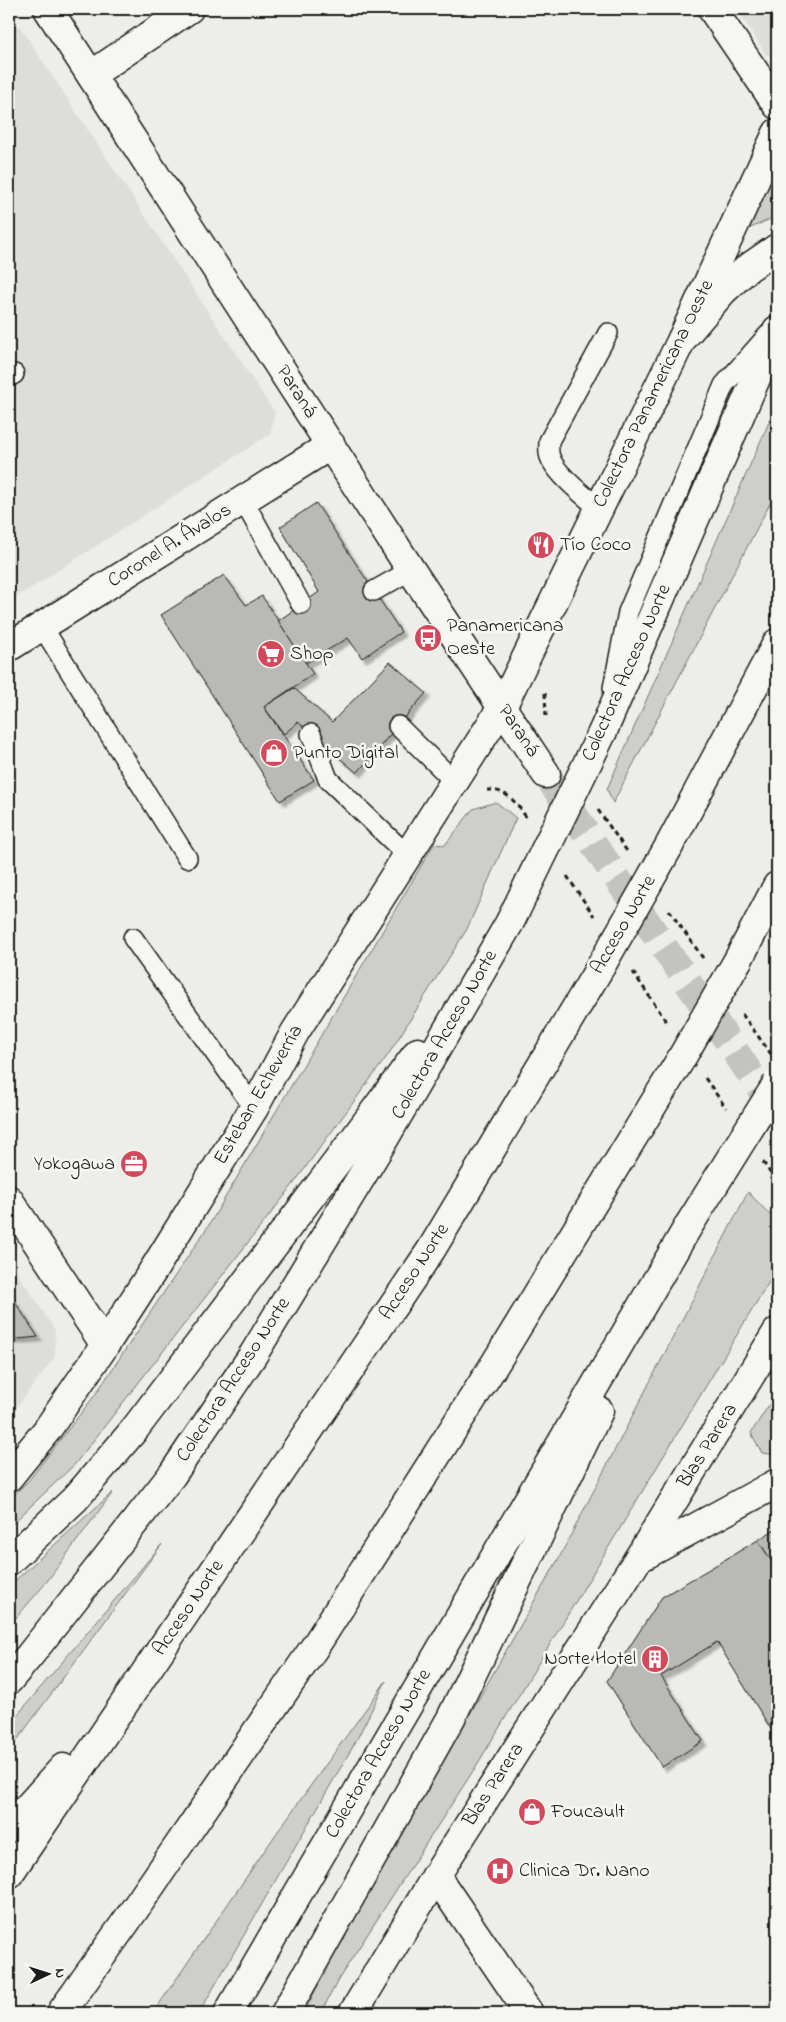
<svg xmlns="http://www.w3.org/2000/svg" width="786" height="2022" viewBox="0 0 786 2022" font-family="'Indie Flower',sans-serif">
<defs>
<filter id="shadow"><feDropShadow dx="4.5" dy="4.5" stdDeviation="1" flood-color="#0004"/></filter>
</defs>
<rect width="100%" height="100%" fill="#edede9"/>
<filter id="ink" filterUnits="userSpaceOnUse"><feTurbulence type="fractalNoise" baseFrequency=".02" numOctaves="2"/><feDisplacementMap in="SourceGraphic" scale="10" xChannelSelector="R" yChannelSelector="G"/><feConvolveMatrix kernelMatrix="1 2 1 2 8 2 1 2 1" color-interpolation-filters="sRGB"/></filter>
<g filter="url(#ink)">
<g fill="#ddddda">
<path d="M737,9H777V53L766,55Z"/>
<path d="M9,24L20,27L275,413L270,434L9,602Z"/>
<path d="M9,1260L55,1330V1357L9,1417Z"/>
</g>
<g fill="#cececb" stroke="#757574">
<path d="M777,159V216L742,232Z"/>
<path d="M777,404V490L613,803L607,789Z"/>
<path d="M496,802L516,818L467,929L388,1055L286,1194L75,1464L9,1527V1500L29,1480L95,1395L209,1225L434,844L445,845L473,809Z"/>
<path d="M748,1192L775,1220V1272L475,1768L338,1980L321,2013H304L335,1951L560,1556Z"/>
<path d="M777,1392V1455L762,1453L751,1433Z"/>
<path d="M113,1492L45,1584L9,1626V1586Z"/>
<path d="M162,1544L9,1751V1725Z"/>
<path d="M386,1681L356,1741L199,2013H153L278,1831Z"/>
</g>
<g fill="#b9b9b6" stroke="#1c1c1c" filter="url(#shadow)">
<path d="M316,503L401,632L362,658L348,638L306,663L278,621L319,592L280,527Z"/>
<path d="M224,575L246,605L262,596L313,674L264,707L314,780L280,801L161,615Z"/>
<path d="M390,662L426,693L357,773L298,722L284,734L264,707L294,688L332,722Z"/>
<path d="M9,1293L38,1337L9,1340Z"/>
<path d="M777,1528V1570L758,1540Z"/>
<path d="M758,1540L777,1570V1739L717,1642L661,1676L703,1741L662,1767L607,1681L662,1597Z"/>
</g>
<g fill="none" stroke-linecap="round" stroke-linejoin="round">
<path stroke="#c3c3c0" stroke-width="28" stroke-dasharray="28 14" stroke-linecap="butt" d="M546,774L777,1113"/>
<g stroke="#1c1c1c" stroke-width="22">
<g id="service">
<path d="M9,377L14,374"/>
<path d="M243,500L301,604"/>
<path d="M599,508C585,497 555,473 550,457C548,452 549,446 549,441L608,333"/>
<path d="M374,591L411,570"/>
<path d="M42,626L61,657L187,858"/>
<path d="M613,688L628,612L724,385L768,335"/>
<path d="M398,726L455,782"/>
<path d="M311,734L328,779L408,856"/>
<path d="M133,938L254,1108"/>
</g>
</g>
<g stroke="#1c1c1c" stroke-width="31">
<g id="minor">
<path d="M712,9L777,105"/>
<path d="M91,75L189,9"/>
<path d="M9,647L331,445"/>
<path d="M9,1200L105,1345"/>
<path d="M638,1559L777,1483"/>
<path d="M436,1876L529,2013"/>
</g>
</g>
<g stroke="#1c1c1c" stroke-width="31">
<g id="tertiary">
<path d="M48,9L411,570L546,774"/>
<path d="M9,1477L47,1430L105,1345L154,1269L254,1108L295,1032L502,707L682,339L777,133"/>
<path d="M353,2013L436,1876L638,1559L777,1332"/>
</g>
</g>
<g stroke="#1c1c1c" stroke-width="31">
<g id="motorway">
<path d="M682,339L723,291L748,268L777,248"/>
<path d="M603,731L777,330"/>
<path d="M668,848L777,643"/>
<path d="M738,960L777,886"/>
<path d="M9,1561L75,1499L134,1430L346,1150L418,1052"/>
<path d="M9,1680L30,1655L172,1475L253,1355L379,1148L510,922"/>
<path d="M9,1828L63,1768"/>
<path d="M9,1874L431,1250L601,966"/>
<path d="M61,2013L128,1919L316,1645L496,1362L681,1059"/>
<path d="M228,2013L689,1225"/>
<path d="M285,2013L451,1718L599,1411"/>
</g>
</g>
<g stroke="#1c1c1c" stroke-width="3" stroke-dasharray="5 4" stroke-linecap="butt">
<path d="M545,693L546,717"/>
<path d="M487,790C506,789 516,802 526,817"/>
<path d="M598,810L629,854"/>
<path d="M567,876L594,916"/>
<path d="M669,910L703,958"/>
<path d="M633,972L666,1021"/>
<path d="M742,1014L771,1054"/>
<path d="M705,1078L726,1108"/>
<path d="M763,1162L777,1183"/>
</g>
<use href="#service" stroke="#f6f6f2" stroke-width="19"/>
<use href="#minor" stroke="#f6f6f2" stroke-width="28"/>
<use href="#tertiary" stroke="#f6f6f2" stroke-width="28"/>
<use href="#motorway" stroke="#f6f6f2" stroke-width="28"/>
<g stroke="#1c1c1c" stroke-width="31" stroke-linecap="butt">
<g id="motorway-bridge">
<path d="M510,922L603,731"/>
<path d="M601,966L668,848"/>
<path d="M681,1059L738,960"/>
<path d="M689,1225L777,1084"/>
</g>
</g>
<use href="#motorway-bridge" stroke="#f6f6f2" stroke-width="28"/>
</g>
</g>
<defs>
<g id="restaurant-disc" transform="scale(1.4375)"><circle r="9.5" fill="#d1495b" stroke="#f6f6f2"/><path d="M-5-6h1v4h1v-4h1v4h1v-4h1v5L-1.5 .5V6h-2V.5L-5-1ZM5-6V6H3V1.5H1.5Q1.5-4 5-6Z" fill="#fff"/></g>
<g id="bus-disc" transform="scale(1.4375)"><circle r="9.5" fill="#d1495b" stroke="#f6f6f2"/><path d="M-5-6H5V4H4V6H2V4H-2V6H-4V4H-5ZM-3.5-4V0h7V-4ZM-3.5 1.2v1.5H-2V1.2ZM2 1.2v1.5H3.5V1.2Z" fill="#fff"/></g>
<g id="supermarket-disc" transform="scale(1.4375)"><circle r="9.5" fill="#d1495b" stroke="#f6f6f2"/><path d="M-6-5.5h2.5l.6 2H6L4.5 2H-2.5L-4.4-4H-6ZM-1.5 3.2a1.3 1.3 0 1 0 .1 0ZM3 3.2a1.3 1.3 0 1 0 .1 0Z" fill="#fff"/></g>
<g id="shop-disc" transform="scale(1.4375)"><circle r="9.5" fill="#d1495b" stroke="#f6f6f2"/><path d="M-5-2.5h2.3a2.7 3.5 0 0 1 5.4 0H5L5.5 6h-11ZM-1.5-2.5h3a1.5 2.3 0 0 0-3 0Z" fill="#fff"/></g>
<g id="office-disc" transform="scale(1.4375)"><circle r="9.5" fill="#d1495b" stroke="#f6f6f2"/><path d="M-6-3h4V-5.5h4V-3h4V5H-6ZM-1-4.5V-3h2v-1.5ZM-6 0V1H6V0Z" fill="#fff"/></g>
<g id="building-disc" transform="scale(1.4375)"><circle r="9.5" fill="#d1495b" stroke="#f6f6f2"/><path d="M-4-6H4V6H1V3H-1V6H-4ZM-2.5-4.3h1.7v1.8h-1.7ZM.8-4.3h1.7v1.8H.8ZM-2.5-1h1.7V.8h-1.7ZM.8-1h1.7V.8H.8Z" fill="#fff"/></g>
<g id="hospital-disc" transform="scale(1.4375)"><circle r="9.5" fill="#d1495b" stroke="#f6f6f2"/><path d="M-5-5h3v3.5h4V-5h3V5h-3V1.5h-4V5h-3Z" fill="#fff"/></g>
</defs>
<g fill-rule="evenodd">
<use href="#restaurant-disc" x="541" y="545"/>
<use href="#bus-disc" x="428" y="638"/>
<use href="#supermarket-disc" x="271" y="654"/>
<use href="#shop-disc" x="274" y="753"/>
<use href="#office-disc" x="134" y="1164"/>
<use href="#building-disc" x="655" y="1659"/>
<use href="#shop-disc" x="532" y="1812"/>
<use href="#hospital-disc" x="500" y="1871"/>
</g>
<g text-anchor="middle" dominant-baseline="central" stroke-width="5" stroke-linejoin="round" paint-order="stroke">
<g font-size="20" fill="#1c1c1c" stroke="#f6f6f2">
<text transform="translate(296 392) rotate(57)">Paraná</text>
<text transform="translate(654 394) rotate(-64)">Colectora Panamericana Oeste</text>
<text transform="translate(170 546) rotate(-32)">Coronel A. Ávalos</text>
<text transform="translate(627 673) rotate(-66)">Colectora Acceso Norte</text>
<text transform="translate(518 731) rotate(56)">Paraná</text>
<text transform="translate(624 925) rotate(-60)">Acceso Norte</text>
<text transform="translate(445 1035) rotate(-60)">Colectora Acceso Norte</text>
<text transform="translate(259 1095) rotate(-60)">Esteban Echeverría</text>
<text transform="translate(415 1272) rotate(-57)">Acceso Norte</text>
<text transform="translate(234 1380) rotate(-57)">Colectora Acceso Norte</text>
<text transform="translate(708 1446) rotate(-58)">Blas Parera</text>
<text transform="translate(189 1608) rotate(-56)">Acceso Norte</text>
<text transform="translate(379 1754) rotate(-60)">Colectora Acceso Norte</text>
<text transform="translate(494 1785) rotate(-57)">Blas Parera</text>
</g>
<g font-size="20" fill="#1c1c1c" stroke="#f6f6f2" text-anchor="start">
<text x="560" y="545">Tío Coco</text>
<text x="447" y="626">Panamericana<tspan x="447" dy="23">Oeste</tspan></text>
<text x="290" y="654">Shop</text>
<text x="293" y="753">Punto Digital</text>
<text x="115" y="1164" text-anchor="end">Yokogawa</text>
<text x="636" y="1659" text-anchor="end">Norte Hotel</text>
<text x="551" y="1812">Foucault</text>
<text x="519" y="1871">Clinica Dr. Nano</text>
</g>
</g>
<rect width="786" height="2022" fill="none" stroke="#f6f6f2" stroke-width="30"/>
<rect x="15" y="15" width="756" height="1992" fill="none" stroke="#1c1c1c" stroke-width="2" filter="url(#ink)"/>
<g transform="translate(48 1974) rotate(86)" stroke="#f6f6f2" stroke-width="4" paint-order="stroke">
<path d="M0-4L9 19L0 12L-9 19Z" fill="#1c1c1c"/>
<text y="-8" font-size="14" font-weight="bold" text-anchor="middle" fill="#1c1c1c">N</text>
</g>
</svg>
